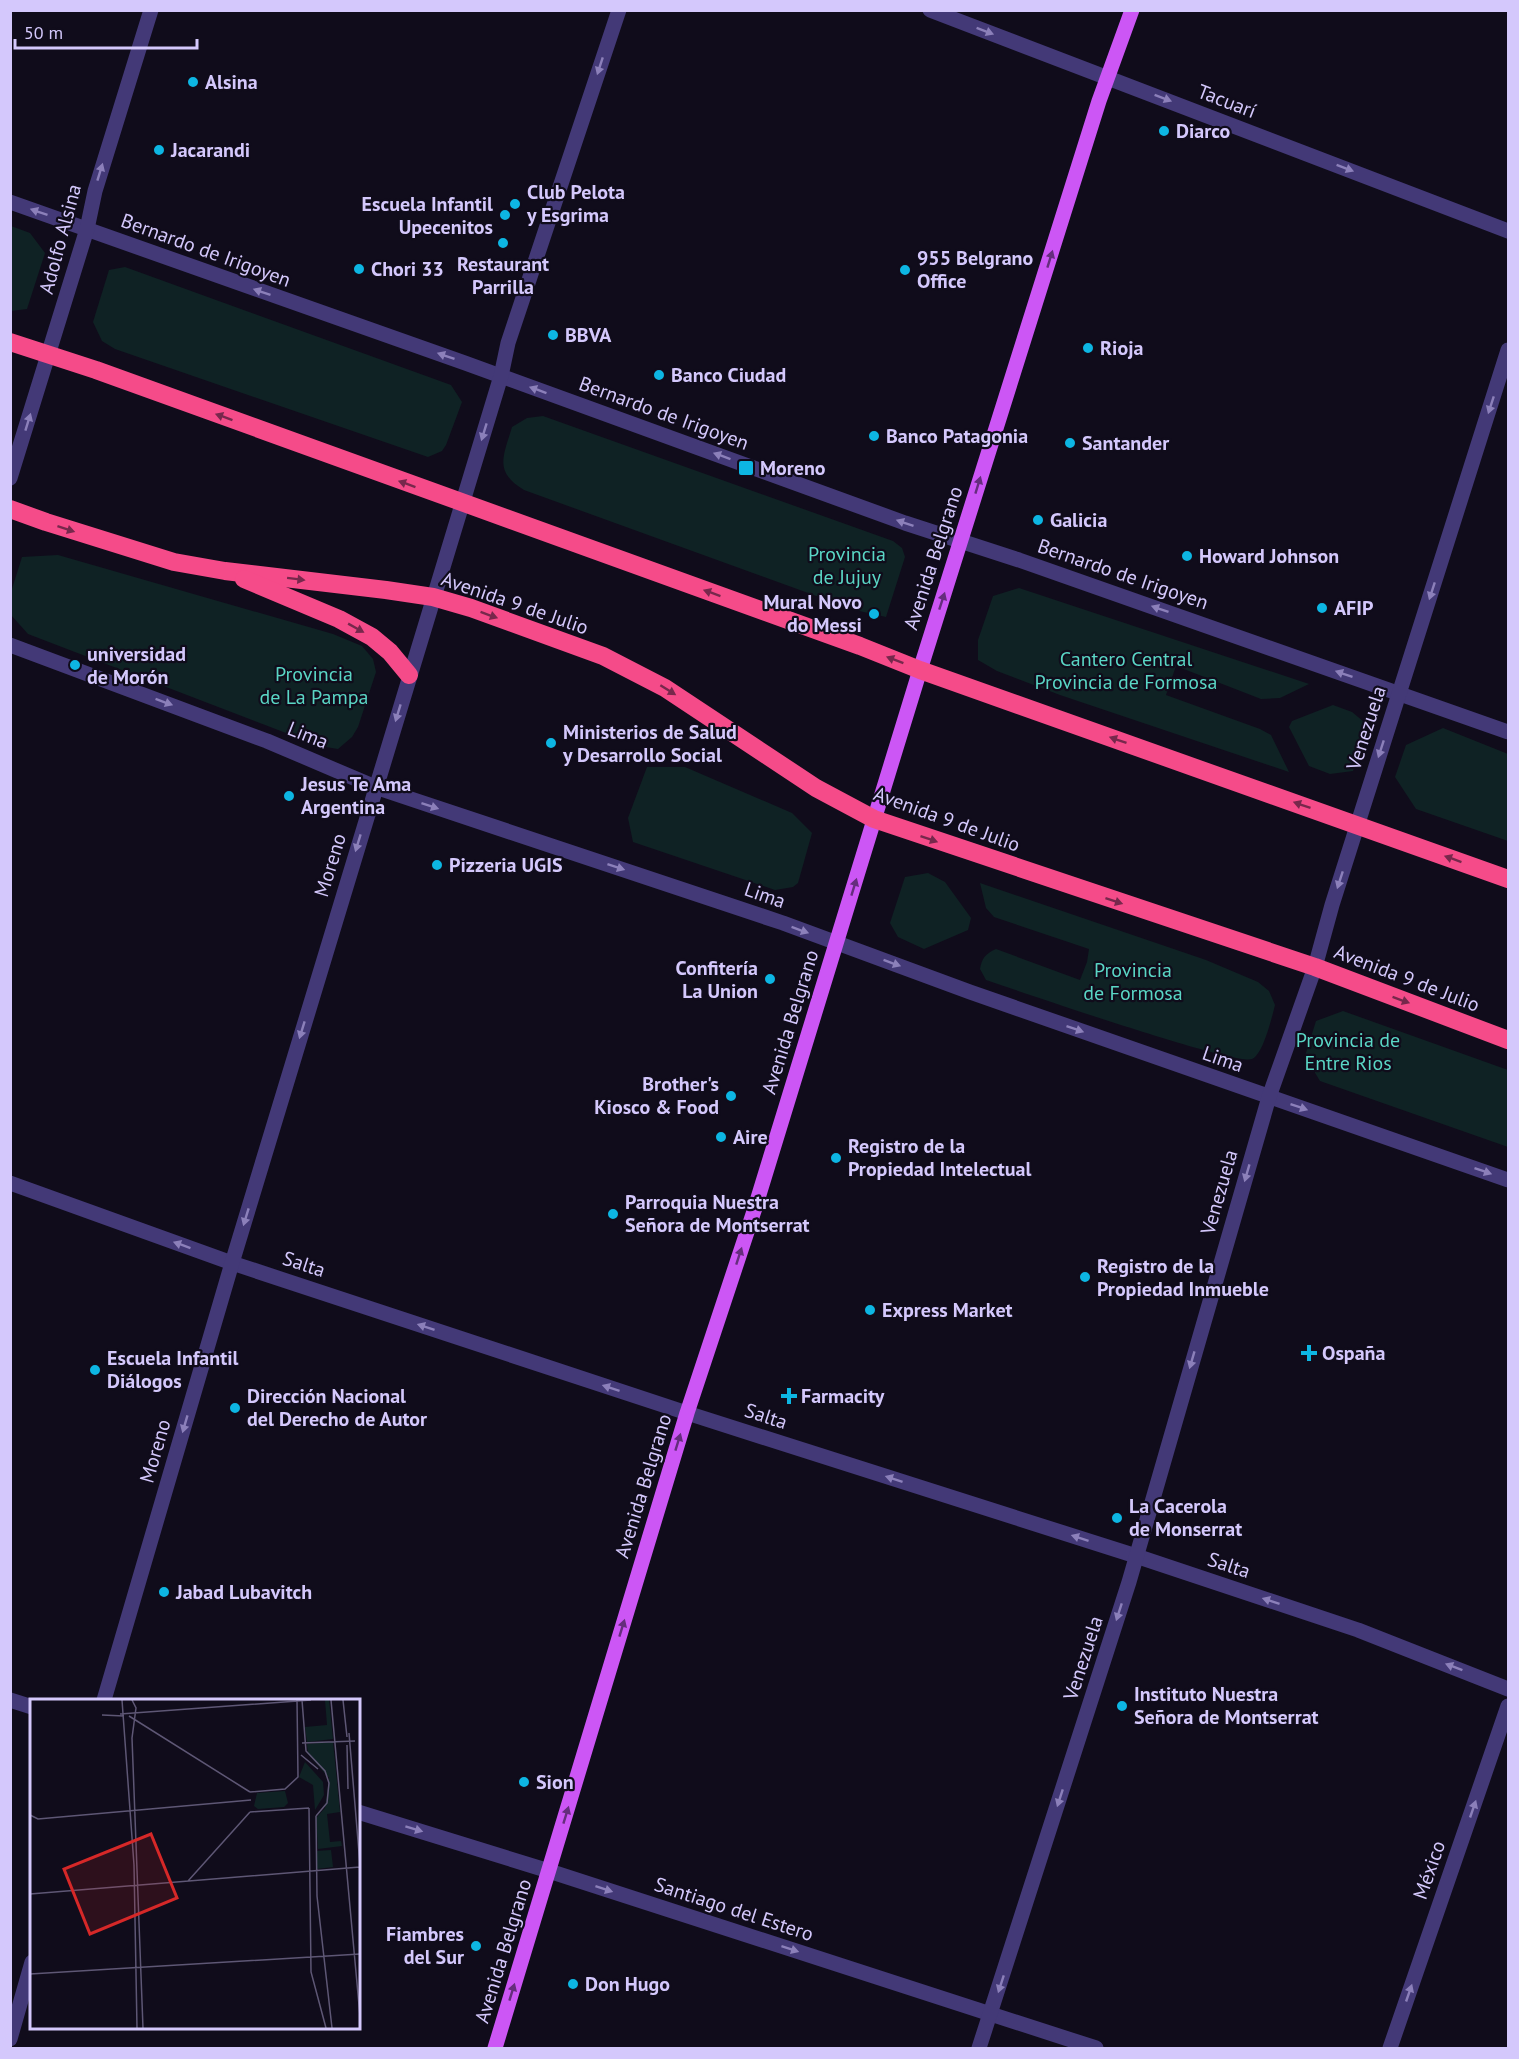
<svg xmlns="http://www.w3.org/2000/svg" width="1519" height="2059" viewBox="0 0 1519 2059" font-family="'PT Sans',sans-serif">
<rect width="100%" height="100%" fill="#100c1b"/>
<g fill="#0f2224">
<path d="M11,226L30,233L45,253L27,309L11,311Z"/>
<path d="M125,267L451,385L462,402L446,445L442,451L428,457L115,349L102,341L93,322L109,270Z"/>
<path d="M543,416L893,541L902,548L905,557L886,617L855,610L524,490C494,472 503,457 512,427L527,418Z"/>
<path d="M58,555L333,634L362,646L373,659L376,672L358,727L352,737L338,749L320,746L28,634L11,615V592L22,557Z"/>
<path d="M1019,588L1309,684L1280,698L1261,699L1176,666L1166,695L1260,729L1271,735L1289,772L1060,695L997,671L978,660V640L993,596Z"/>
<path d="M1333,705L1352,712L1370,727L1353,771L1330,774L1309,766L1289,727L1292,721Z"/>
<path d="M1443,728L1508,754V841L1416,809L1395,777L1406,745Z"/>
<path d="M647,767H685L792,813L812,833L798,883L793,887L775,890L633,842L628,818Z"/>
<path d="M928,873L945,882L971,918L968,930L924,949L898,937L890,923L905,877Z"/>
<path d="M980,883L1206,960L1258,982L1269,991L1275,1005C1272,1017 1263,1055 1252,1059C1235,1066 1019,991 986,980L980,969C982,958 985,954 996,949L1080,980L1087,962L1089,949L994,917L986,908Z"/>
<path d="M1343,1011L1508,1070V1147L1320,1081L1305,1056L1316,1021Z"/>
</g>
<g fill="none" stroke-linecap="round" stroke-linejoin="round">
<g stroke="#433977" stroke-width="15">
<path d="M930,10L1508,231"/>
<path d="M10,202L465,363L905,523L1019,560L1508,732"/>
<path d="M10,478L87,229L95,191L151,10"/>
<path d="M10,645L267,741L375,787L783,923L970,992L1508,1180"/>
<path d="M10,1183L232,1263L687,1413L1136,1556L1358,1630L1508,1689"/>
<path d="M10,1700L32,1707"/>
<path d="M104,1700L232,1263L501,376L508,343L619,10"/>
<path d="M358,1812L549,1871L1096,2048"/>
<path d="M10,2039L32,1962"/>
<path d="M979,2048L1129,1582L1269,1097L1315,967L1332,905L1508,350"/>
<path d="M1390,2048L1508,1706"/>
</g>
<path stroke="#cc56f5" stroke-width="15" d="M495,2048L687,1413L754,1211L920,670L1099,101L1132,10"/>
<g stroke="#f54b89" stroke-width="18">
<path d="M10,342L96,370L860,646L920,670L1508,879"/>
<path d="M10,509L46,522L174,562L225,571L386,590L433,597L471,608L603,656L665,688L816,788L874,819L1315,967L1508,1040"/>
<path d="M244,579L339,619L372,637L390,652L409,675"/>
</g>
</g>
<defs><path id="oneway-solid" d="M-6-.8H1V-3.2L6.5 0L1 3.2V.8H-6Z" transform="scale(1.5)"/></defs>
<g fill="#8c80ba">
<use href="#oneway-solid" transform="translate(985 31) rotate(21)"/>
<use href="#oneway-solid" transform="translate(600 66) rotate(108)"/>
<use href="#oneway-solid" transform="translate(1163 98) rotate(21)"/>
<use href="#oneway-solid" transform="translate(1345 168) rotate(21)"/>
<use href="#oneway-solid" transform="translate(100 172) rotate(-73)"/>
<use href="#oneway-solid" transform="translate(39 212) rotate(-161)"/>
<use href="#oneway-solid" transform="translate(262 292) rotate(-161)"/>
<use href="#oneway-solid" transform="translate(446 356) rotate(-161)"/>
<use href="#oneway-solid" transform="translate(538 390) rotate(-160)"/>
<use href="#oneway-solid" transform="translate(1491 405) rotate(108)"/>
<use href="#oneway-solid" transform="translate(28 422) rotate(-73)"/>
<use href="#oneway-solid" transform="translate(484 432) rotate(107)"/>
<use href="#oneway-solid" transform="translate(722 456) rotate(-160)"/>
<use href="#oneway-solid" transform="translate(905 523) rotate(-161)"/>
<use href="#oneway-solid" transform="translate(1432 591) rotate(108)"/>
<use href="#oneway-solid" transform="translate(1160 609) rotate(-161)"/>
<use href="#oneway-solid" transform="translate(1344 674) rotate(-161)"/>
<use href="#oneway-solid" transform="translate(164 702) rotate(20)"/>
<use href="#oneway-solid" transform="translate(398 713) rotate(107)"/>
<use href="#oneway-solid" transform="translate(1381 749) rotate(108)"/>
<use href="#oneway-solid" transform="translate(430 806) rotate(18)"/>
<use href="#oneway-solid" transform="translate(358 843) rotate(107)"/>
<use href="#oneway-solid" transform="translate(616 867) rotate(18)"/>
<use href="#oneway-solid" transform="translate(1340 880) rotate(108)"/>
<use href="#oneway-solid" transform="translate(800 930) rotate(20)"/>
<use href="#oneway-solid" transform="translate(892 963) rotate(20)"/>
<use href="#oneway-solid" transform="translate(1075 1029) rotate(19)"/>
<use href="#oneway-solid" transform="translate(302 1030) rotate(107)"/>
<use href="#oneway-solid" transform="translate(1299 1107) rotate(19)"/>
<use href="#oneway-solid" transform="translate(1483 1171) rotate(19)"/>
<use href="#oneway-solid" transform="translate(1247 1173) rotate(106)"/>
<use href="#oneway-solid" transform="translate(246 1217) rotate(107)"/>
<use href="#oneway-solid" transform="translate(182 1245) rotate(-160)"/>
<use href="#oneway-solid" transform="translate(426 1327) rotate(-162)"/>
<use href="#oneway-solid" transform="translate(1192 1360) rotate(106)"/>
<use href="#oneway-solid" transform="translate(611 1388) rotate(-162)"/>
<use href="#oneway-solid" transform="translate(185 1424) rotate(106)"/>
<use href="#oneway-solid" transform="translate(894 1479) rotate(-162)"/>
<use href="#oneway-solid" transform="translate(1080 1538) rotate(-162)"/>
<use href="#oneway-solid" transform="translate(1271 1601) rotate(-162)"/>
<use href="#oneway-solid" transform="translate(1119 1612) rotate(108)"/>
<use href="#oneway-solid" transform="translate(1454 1667) rotate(-159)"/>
<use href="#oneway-solid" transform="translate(1060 1798) rotate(108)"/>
<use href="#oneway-solid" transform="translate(1473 1809) rotate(-71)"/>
<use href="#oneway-solid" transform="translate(414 1829) rotate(17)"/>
<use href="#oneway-solid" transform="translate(604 1889) rotate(18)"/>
<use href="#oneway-solid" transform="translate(790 1949) rotate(18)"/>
<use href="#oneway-solid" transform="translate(1001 1984) rotate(108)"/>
<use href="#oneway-solid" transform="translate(1409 1993) rotate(-71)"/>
</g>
<g fill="#652d7d">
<use href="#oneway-solid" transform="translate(1050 259) rotate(-73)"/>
<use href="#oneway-solid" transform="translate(978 485) rotate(-73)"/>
<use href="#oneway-solid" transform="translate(942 601) rotate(-72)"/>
<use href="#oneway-solid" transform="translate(854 887) rotate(-73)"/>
<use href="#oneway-solid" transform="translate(739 1256) rotate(-72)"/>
<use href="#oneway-solid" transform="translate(678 1442) rotate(-73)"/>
<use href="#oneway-solid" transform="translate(622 1628) rotate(-73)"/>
<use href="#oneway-solid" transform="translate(566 1815) rotate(-73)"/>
<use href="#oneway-solid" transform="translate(512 1992) rotate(-73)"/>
</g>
<g fill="#77284c">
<use href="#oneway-solid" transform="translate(224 417) rotate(-160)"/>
<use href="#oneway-solid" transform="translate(407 484) rotate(-160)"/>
<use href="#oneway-solid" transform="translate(66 529) rotate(18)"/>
<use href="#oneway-solid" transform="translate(296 579) rotate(7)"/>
<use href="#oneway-solid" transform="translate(712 593) rotate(-160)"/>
<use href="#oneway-solid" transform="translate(489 615) rotate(20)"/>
<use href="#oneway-solid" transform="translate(356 628) rotate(29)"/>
<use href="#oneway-solid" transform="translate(895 660) rotate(-159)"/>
<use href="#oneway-solid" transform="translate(668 690) rotate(32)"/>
<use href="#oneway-solid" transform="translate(1118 740) rotate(-161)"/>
<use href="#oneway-solid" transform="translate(1302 805) rotate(-161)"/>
<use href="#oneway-solid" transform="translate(929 839) rotate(19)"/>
<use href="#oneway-solid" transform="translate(1453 859) rotate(-160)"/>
<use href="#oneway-solid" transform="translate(1114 901) rotate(18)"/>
<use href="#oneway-solid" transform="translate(1401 1000) rotate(20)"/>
</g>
<g fill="#0db6e3" stroke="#100c1b" stroke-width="2">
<circle cx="193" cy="82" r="6"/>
<circle cx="1164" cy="131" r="6"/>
<circle cx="159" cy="150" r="6"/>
<circle cx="515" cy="204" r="6"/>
<circle cx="505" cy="215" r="6"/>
<circle cx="503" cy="243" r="6"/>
<circle cx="359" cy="269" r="6"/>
<circle cx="905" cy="270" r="6"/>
<circle cx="553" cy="335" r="6"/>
<circle cx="1088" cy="348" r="6"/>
<circle cx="659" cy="375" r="6"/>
<circle cx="874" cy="436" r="6"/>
<circle cx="1070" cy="443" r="6"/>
<rect x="738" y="460" width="16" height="16" rx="3"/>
<circle cx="1038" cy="520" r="6"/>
<circle cx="1187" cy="556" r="6"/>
<circle cx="1322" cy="608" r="6"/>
<circle cx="874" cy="614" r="6"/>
<circle cx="75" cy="665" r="6"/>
<circle cx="551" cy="743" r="6"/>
<circle cx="289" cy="796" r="6"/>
<circle cx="437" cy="865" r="6"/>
<circle cx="770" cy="979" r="6"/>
<circle cx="731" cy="1096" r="6"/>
<circle cx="721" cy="1137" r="6"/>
<circle cx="836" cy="1158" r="6"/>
<circle cx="613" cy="1214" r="6"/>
<circle cx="1085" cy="1277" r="6"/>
<circle cx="870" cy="1310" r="6"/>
<path d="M1306 1344h6v6h6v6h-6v6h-6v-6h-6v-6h6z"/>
<circle cx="95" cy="1370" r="6"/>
<path d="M786 1387h6v6h6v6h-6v6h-6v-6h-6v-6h6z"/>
<circle cx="235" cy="1408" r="6"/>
<circle cx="1117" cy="1518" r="6"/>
<circle cx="164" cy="1592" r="6"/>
<circle cx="1122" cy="1706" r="6"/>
<circle cx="524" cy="1782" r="6"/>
<circle cx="476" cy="1946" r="6"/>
<circle cx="573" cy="1984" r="6"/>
</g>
<g text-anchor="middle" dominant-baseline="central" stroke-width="4.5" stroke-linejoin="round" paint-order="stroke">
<g font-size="20" font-weight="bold" fill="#d4c8fc" stroke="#100c1b" text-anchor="start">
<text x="205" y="82">Alsina</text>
<text x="1176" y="131">Diarco</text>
<text x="171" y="150">Jacarandi</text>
<text x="527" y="192">Club Pelota<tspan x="527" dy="23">y Esgrima</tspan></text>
<text x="493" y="204" text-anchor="end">Escuela Infantil<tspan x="493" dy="23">Upecenitos</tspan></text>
<text x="917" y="258">955 Belgrano<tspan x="917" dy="23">Office</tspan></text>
<text x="503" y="264" text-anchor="middle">Restaurant<tspan x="503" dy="23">Parrilla</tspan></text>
<text x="371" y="269">Chori 33</text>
<text x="565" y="335">BBVA</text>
<text x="1100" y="348">Rioja</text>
<text x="671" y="375">Banco Ciudad</text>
<text x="886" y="436">Banco Patagonia</text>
<text x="1082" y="443">Santander</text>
<text x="760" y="468">Moreno</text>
<text x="1050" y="520">Galicia</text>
<text x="1199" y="556">Howard Johnson</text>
<text x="862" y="602" text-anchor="end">Mural Novo<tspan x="862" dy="23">do Messi</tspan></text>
<text x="1334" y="608">AFIP</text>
<text x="87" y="654">universidad<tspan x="87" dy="23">de Morón</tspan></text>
<text x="563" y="732">Ministerios de Salud<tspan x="563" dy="23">y Desarrollo Social</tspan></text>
<text x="301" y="784">Jesus Te Ama<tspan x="301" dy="23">Argentina</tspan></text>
<text x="449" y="865">Pizzeria UGIS</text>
<text x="758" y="968" text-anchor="end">Confitería<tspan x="758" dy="23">La Union</tspan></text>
<text x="719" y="1084" text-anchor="end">Brother's<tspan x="719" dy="23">Kiosco &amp; Food</tspan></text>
<text x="733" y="1137">Aire</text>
<text x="848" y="1146">Registro de la<tspan x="848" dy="23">Propiedad Intelectual</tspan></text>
<text x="625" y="1202">Parroquia Nuestra<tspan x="625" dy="23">Señora de Montserrat</tspan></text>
<text x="1097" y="1266">Registro de la<tspan x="1097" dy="23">Propiedad Inmueble</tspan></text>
<text x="882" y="1310">Express Market</text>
<text x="1322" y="1353">Ospaña</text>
<text x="107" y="1358">Escuela Infantil<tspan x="107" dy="23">Diálogos</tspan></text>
<text x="247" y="1396">Dirección Nacional<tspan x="247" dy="23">del Derecho de Autor</tspan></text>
<text x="801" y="1396">Farmacity</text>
<text x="1129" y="1506">La Cacerola<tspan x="1129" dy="23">de Monserrat</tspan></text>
<text x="176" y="1592">Jabad Lubavitch</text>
<text x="1134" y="1694">Instituto Nuestra<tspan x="1134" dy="23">Señora de Montserrat</tspan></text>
<text x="536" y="1782">Sion</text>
<text x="464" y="1934" text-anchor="end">Fiambres<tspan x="464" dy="23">del Sur</tspan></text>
<text x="585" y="1984">Don Hugo</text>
</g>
<g font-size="20" fill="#d4c8fc" stroke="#100c1b">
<text transform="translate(1227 101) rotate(21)">Tacuarí</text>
<text transform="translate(60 239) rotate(-75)">Adolfo Alsina</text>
<text transform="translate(206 250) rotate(20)">Bernardo de Irigoyen</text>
<text transform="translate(664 413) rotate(20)">Bernardo de Irigoyen</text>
<text transform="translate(933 558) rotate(-72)">Avenida Belgrano</text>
<text transform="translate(1123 574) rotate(19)">Bernardo de Irigoyen</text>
<text transform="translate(515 603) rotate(19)">Avenida 9 de Julio</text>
<text transform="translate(1366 728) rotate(-72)">Venezuela</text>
<text transform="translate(308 735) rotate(22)">Lima</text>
<text transform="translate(947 819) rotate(20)">Avenida 9 de Julio</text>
<text transform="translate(330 865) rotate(-73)">Moreno</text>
<text transform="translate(765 895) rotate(19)">Lima</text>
<text transform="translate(1407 978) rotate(21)">Avenida 9 de Julio</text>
<text transform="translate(790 1022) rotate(-73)">Avenida Belgrano</text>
<text transform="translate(1223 1059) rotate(19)">Lima</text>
<text transform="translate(1219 1192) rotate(-74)">Venezuela</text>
<text transform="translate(304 1264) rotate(18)">Salta</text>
<text transform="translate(766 1416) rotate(18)">Salta</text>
<text transform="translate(155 1451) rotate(-74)">Moreno</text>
<text transform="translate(643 1486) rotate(-73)">Avenida Belgrano</text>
<text transform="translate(1229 1565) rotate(18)">Salta</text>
<text transform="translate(1083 1658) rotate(-72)">Venezuela</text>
<text transform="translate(1429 1870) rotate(-71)">México</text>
<text transform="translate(734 1909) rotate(18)">Santiago del Estero</text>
<text transform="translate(503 1951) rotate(-73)">Avenida Belgrano</text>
</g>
<g font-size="20" fill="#5ad6c5" stroke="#100c1b">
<text x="847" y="554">Provincia<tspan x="847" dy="23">de Jujuy</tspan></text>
<text x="1126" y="659">Cantero Central<tspan x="1126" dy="23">Provincia de Formosa</tspan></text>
<text x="314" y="674">Provincia<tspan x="314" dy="23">de La Pampa</tspan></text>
<text x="1133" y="970">Provincia<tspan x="1133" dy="23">de Formosa</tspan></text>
<text x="1348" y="1040">Provincia de<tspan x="1348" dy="23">Entre Rios</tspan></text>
</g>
</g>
<g transform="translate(30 1699)">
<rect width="330" height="330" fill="#100c1b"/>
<path d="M295,1H299L303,40L277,43L275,28L297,26ZM303,43L310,113L297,115L300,143L311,142L312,147L288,150L286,119L295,109L299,79L278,55L277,45ZM275,63L293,83L294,96L285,111L283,86L269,78ZM255,92L258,104L254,108L228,110L224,107L227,94ZM301,151L303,168L287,170L286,152Z" fill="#0f2224"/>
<path fill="none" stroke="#5e5775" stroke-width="1.5" d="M92,1L104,166L107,329M102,1L106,9L102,39L113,329M272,1L276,52L295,72L299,84L297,104L286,117M301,1L330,317M313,1L317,38M90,15L281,1M72,16L94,17M99,17L220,93M319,34L330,166M272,44L325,42M317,46L318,90M271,56L288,70M220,93L255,90L268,78L267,1M279,109L281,273L296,329M220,113L279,109M0,116L8,120L221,101M286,117L287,197L302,329M330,167V200M158,182L220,113M0,195L330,168M0,275L330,255"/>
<path fill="#d62828" fill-opacity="0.15" stroke="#d62828" stroke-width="3" d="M121,135L147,199L60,235L34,170Z"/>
<rect width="330" height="330" fill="none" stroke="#d4c8fc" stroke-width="3"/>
</g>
<rect width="1519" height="2059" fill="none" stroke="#d4c8fc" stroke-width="24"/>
<path d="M15 39v9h182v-9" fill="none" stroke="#d4c8fc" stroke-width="3"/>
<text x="24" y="39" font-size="18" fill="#d4c8fc" stroke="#100c1b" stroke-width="4.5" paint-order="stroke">50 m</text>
</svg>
